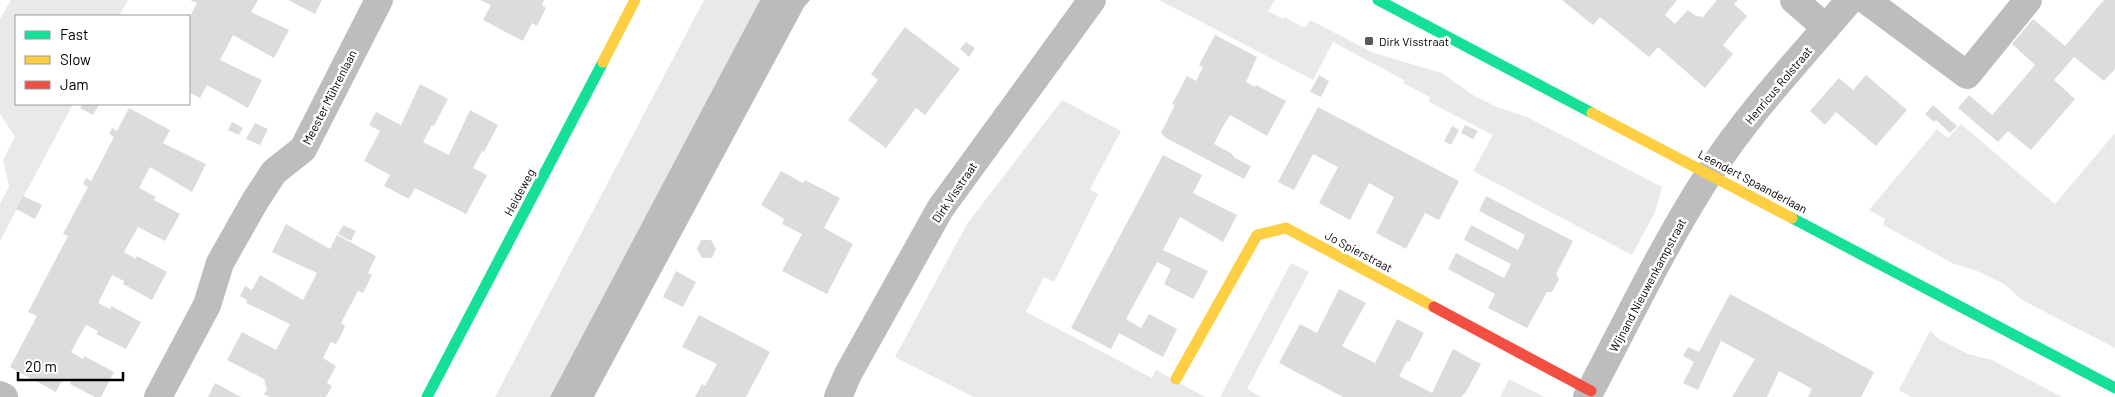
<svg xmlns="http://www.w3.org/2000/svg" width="2115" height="397" viewBox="0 0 2115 397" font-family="Barlow,sans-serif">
<rect width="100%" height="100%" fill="#fff"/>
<g fill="#e9e9e9">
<path d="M11,0H128L119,16H16V104H73L0,241V204L9,187L3,160L15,137L0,114V19Z"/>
<path d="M704,0H760L550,397H495Z"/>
<path d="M1159,0H1275L1268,11L1283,19L1284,17L1305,28L1310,20L1374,53L1442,73L1473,95L1497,107L1527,117L1662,187L1655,212L1632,255L1473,171L1493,135L1429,102L1430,97L1403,83L1404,80L1333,42L1313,80Z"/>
<path d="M1062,100L1121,131L1090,189L1098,194L1054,282L1044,277L1026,312L1152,378L1156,370L1205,397H973L895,357L967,224Z"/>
<path d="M1961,124L2055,204L2115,133V348L2022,300L2004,284L1977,271L1954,264L1883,225L1885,219L1869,210L1937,129L1948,138Z"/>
<path d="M1291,263L1309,272L1247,389L1261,397H1220Z"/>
<path d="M1930,331L1939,339L1968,354L1992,360L2062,397H1911L1899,390Z"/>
<path d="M1509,379L1545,397H1500Z"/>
</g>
<path fill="#bbb" d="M760,0H810L804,7L594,397H550Z"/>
<g fill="#dcdcdc">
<path d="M190,0H258L251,12L289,30L274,58L233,35L227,47L220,60L262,80L248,108L207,85L200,98L189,92V19L197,3Z"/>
<path d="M288,0H322L315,14Z"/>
<path d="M480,0H544L542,5L546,8L537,26L532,23L523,41L483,20L491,5Z"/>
<path d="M1562,0H1677L1665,15L1675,24L1688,10L1696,16L1703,17L1717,0H1738L1734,4L1747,16L1723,45L1733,54L1705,88L1658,47L1649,57L1600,17L1593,25Z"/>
<path d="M2104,0H2115V69L2104,81L2074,57L2054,80L2075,99L2031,150L2008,131L1998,142L1958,108L1969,95L1992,115L2013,91L2035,65L2012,44L2033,19L2065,46Z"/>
<path d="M905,27L960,69L925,115L916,108L886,148L848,120L878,80L871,74Z"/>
<path d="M1215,35L1257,57L1246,82L1255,87L1256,85L1286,101L1267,136L1230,115L1221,130L1214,144L1231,153L1235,158L1251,166L1244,179L1166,138L1161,133L1175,105L1172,104L1187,76L1196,81L1203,67L1199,65Z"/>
<path d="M966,42L975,48L969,57L960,49Z"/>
<path d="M1319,75L1329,81L1321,97L1310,92Z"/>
<path d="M1866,75L1907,110L1876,146L1836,112L1825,125L1810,111L1839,78L1853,90Z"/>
<path d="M420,84L448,99L434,126L432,125L423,142L449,155L470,110L498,125L484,152L482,151L473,168L487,175L466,214L415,188L409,199L384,186L390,175L364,161L380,131L369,125L376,112L401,125Z"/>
<path d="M83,104H98L99,105L93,115L80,108Z"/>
<path d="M1933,105L1957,126L1950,133L1936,120L1934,122L1925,114Z"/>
<path d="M1318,107L1459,181L1439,220L1425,213L1406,249L1376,233L1394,197L1369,183L1350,220L1319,203L1338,167L1313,154L1294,190L1278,182Z"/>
<path d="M129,108L170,130L163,143L206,164L192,192L150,167L139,188L156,197L154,200L180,214L165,241L138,227L124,252L136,259L137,256L167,272L152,300L123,284L124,281L112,275L98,303L110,309L111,306L141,322L126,349L96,334L98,331L86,325L78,339L71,352L83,359L84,356L114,372L101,397H95L70,384L71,381L69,380L61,382L56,392L10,367L37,316L28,312L68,236L63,234L88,187L83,184L86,178L91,181L114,137L109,134L112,128L117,131Z"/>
<path d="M232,122L243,128L239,135L228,130Z"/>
<path d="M255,123L268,129L260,145L246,139Z"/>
<path d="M1465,125L1478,131L1473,139L1461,133Z"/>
<path d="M1452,126L1459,130L1451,145L1444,141Z"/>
<path d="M1163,155L1202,175L1193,193L1237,215L1223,242L1180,217L1163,250L1208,271L1201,285L1193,299L1164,284L1171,269L1157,262L1126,319L1141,328L1149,314L1177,329L1163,357L1119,333L1111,349L1071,328Z"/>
<path d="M781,171L803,183L805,180L840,198L824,228L853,244L827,294L782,271L802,234L782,224L784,219L761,205Z"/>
<path d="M23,196L42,205L35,219L16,209Z"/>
<path d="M1486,196L1573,241L1556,274L1559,279L1552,292H1547L1527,328L1488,308L1495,294L1448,269L1456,253L1504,278L1511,264L1464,240L1471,225L1518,250L1525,235L1479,211Z"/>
<path d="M286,224L330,249L337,235L376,256L368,273L372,275L363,293L358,291L341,323L345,326L341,335L336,344L331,342L323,358L336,366L327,383L332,386L326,397H269L264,394L267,390L264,379L227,360L242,332L276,350L290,324L246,303L247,300L240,296L245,286L252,290L260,275L303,300L317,273L272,252Z"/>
<path d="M343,225L356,231L351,241L338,234Z"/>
<path d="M701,240H711L716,249L712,258H702L697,249Z"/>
<path d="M676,271L696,282L683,307L663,297Z"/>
<path d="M1339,289L1366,303L1342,346L1375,363L1397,319L1424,333L1409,362L1407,361L1399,376L1432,393L1453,349L1481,364L1466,392L1461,397H1343L1279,363L1300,324L1317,333Z"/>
<path d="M1730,294L1874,372L1861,397H1808L1812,389L1779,371L1767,397H1732L1755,359L1721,341L1698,390L1683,383L1694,362L1683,356L1688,347L1699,352Z"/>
<path d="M699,315L770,352L746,397H695L702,384L705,386L717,364L682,347Z"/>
<path d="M215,383L241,397H208Z"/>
</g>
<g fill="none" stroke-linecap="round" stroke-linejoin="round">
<g stroke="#bdbdbd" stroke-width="28">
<path d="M1794,0L1826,28"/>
<path d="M1866,0L1967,75L2028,0"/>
<path d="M0,395L4,397"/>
<path d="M158,397L207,305L220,263L255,201L274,172L303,149L379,0"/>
<path d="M838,397L848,374L940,209L1092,0"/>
<path d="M1587,397C1627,322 1663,245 1709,174C1749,112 1802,56 1850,0"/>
</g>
<g stroke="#16e098" stroke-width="11">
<path d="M1378,0L1592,113"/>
<path d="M1792,218L2115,388"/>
<path d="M427,397L603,62"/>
</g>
<g stroke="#ffcf43" stroke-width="11">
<path d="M603,62L635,0"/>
<path d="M1592,113L1792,218"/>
<path d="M1176,379L1257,235L1286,228L1434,307"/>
</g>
<path stroke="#f24e42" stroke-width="11" d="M1434,307L1591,391"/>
</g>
<rect fill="#595959" stroke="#fff" stroke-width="2" x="1364" y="36" width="10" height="10" rx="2.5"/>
<g text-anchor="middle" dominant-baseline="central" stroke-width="5" stroke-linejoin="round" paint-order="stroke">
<g font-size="12" fill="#000" stroke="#fff" text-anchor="start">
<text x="1379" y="41">Dirk Visstraat</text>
</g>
<g font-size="12" fill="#000" stroke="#fff">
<text transform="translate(1778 85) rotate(-50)">Henricus Rolstraat</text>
<text transform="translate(329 97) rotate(-63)">Meester Mührenlaan</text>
<text transform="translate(1753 181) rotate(28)">Leendert Spaanderlaan</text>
<text transform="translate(519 192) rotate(-62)">Heideweg</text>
<text transform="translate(954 192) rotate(-56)">Dirk Visstraat</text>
<text transform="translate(1359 251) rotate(28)">Jo Spierstraat</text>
<text transform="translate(1647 285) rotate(-62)">Wijnand Nieuwenkampstraat</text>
</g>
</g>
<rect x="15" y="15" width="175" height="90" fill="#ffffff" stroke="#999999"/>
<rect x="25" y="31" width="25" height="8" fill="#16e098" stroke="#999999"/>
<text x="60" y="40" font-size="15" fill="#000000">Fast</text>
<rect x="25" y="56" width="25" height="8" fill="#ffcf43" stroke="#999999"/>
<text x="60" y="65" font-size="15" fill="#000000">Slow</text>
<rect x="25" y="81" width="25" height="8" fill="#f24e42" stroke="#999999"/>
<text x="60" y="90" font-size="15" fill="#000000">Jam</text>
<path d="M18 372v8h105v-8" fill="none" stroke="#000000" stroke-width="2.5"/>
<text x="25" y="372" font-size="15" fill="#000000" stroke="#ffffff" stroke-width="4" paint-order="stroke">20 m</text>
</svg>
